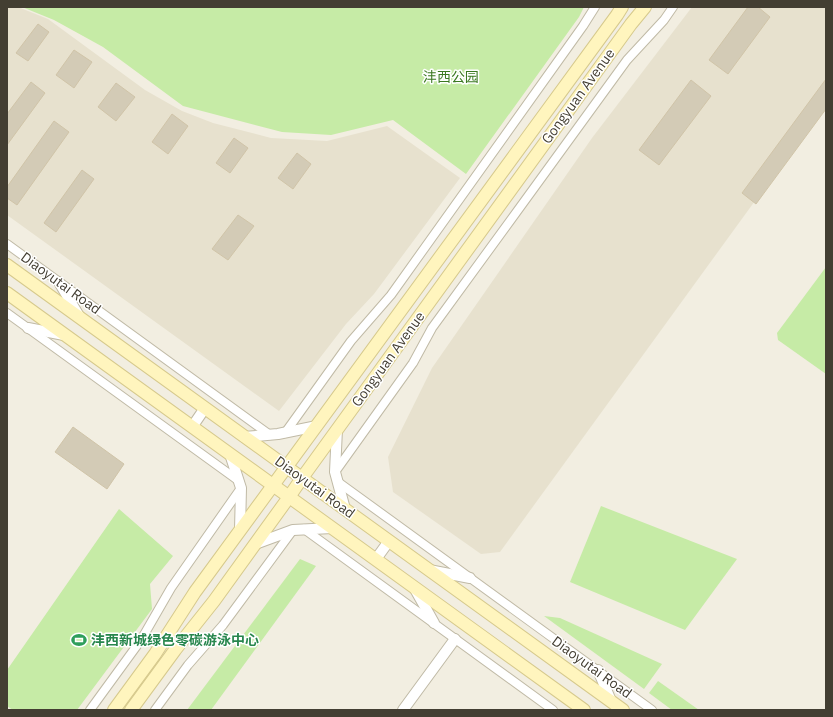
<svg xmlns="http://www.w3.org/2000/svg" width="833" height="717" viewBox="0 0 833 717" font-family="'IBM Plex Sans','Noto Sans SC',sans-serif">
<rect width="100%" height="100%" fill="#f2eee1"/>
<g fill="#e7e1ce">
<path d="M7,7H18L48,19L145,90L182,111L213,123L271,138L327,141L387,126L460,178L374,294L346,324L279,411L7,215Z"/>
<path d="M692,7H826V103L500,552L481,554L393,492L388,457L432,368L592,138Z"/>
</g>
<g fill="#c6eba6">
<path d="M22,7H584L579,17L466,174L393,120L331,135L282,132L183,106L103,47L54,20Z"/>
<path d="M826,267V374L778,340L777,333Z"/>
<path d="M601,506L737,559L685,630L570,582Z"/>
<path d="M119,509L173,556L150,584L152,609L77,710H13L7,706V670Z"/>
<path d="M300,559L316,566L211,710H187Z"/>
<path d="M544,616L560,618L662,664L644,689Z"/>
<path d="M658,681L699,710H672L649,693Z"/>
</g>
<g fill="#d3cbb6" stroke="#d0c4a8">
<path d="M748,7H758L770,17L728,74L709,60Z"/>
<path d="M38,24L49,32L28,61L16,53Z"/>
<path d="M74,50L92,62L74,88L56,75Z"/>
<path d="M826,79V109L756,204L742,193Z"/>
<path d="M691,80L711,96L659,165L639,150Z"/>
<path d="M31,82L45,93L7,145V114Z"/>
<path d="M116,83L135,97L116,121L98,107Z"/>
<path d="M172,114L188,126L168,154L152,142Z"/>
<path d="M54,121L69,132L17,205L7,198V187Z"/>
<path d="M234,138L248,148L230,173L216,163Z"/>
<path d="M297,153L311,164L293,189L278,178Z"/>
<path d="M82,170L94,179L56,232L44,223Z"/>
<path d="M238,215L254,226L228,260L212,249Z"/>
<path d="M73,427L124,464L107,489L55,452Z"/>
</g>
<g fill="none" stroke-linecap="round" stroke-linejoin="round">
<g stroke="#c0baa6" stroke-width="10">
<g id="minor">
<path d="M7,244L270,435"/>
<path d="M7,313L239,481"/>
<path d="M285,433L351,341L391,295L583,26L595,7"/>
<path d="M335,472L413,363L432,328L518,210L627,60L664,20L673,7"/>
<path d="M338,482L652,710"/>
<path d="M304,529L553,710"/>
<path d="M90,710L141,640L171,588L241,488"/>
<path d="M155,710L188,665L223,625L293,530"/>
</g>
</g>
<g stroke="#c0baa6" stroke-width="12">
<g id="tertiary">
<path d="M59,282L79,316"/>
<path d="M28,328L64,335"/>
<path d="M192,427L205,408"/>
<path d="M337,429L335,472L345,509"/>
<path d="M244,437L278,434L317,426"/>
<path d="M230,454L241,488L240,530"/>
<path d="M255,544L293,530L332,528"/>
<path d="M376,559L389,541"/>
<path d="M429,570L470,578"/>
<path d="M415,589L434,623"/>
<path d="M598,670L611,701"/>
<path d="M403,710L455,639"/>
</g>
</g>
<g stroke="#d6c98c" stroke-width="14">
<g id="secondary">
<path d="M7,265L623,710"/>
<path d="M7,293L584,710"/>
<path d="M114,710L155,654L195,592L617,15L622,7"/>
<path d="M131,710L175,650L214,601L289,497L302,478L631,24L645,7"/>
</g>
</g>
<use href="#minor" stroke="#fff" stroke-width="8"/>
<use href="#tertiary" stroke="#fff" stroke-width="10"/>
<use href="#secondary" stroke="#fff5be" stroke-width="12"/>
</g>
<defs>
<g id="stadium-bare" transform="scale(1.2)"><path d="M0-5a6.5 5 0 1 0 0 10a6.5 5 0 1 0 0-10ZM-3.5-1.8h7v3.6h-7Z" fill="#2e9e5b" stroke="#fff" stroke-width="2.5" paint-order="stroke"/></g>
</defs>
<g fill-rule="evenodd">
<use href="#stadium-bare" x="79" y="640"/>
</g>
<g text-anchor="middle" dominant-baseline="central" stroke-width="3" stroke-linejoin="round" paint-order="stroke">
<g font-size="14" fill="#3b7921" stroke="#fff">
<text x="451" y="77">沣西公园</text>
</g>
<g font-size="14" fill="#433e32" stroke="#fff">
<text transform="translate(578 96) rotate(-54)">Gongyuan Avenue</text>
<text transform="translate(61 283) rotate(36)">Diaoyutai Road</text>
<text transform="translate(388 359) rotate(-54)">Gongyuan Avenue</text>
<text transform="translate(315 487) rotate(36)">Diaoyutai Road</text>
<text transform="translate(592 667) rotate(36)">Diaoyutai Road</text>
</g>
<g font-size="14" font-weight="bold" fill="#27864d" stroke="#fff" text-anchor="start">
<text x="91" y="640">沣西新城绿色零碳游泳中心</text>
</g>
</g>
<rect width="833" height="717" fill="none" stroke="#433e32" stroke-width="16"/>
</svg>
